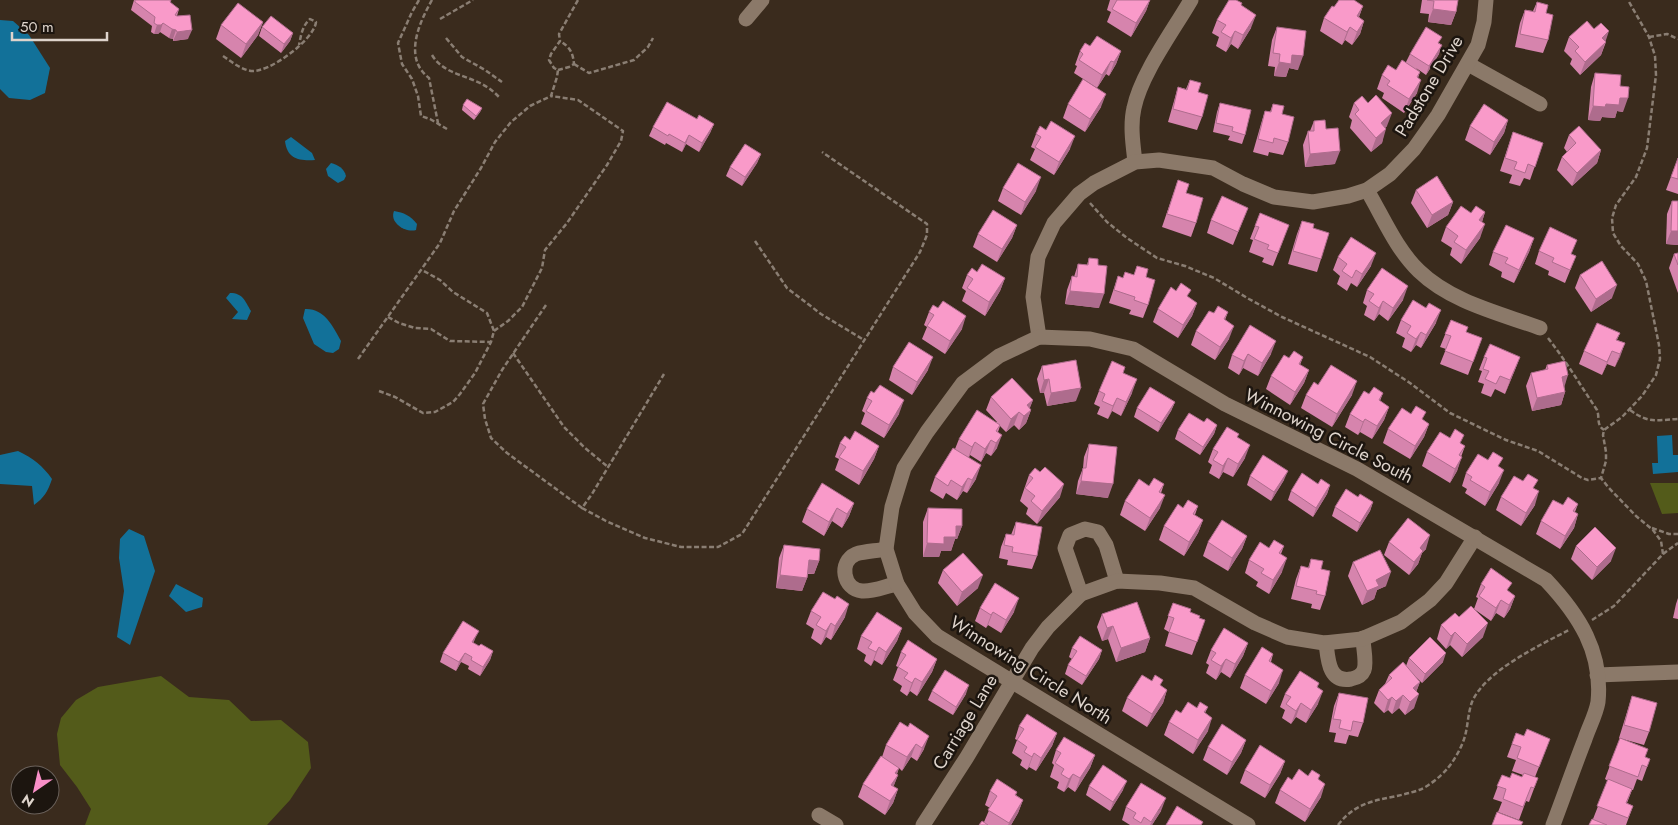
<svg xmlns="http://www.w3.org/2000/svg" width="1678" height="825" viewBox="0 0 1678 825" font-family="Jost,sans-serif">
<rect width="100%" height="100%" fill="#3a2b1d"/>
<g fill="#535b1a">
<path d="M1650,483H1678V513L1662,514Z"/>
<path d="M161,676L189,697L229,700L251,721L281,720L308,742L311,768L290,800L267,825H85L91,809L77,787L60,765L57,734L61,718L76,700L98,687Z"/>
</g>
<g fill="#127199">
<path d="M0,20L13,21L29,35L50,68L45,93L30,100L9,98L0,89Z"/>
<path d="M291,137L312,153L315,160C299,161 287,159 285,141Z"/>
<path d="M331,163C338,165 344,168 346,176L344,180L338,183L328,176L326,169Z"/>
<path d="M394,211C404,213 410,215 417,224L416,230C406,233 389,223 394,211Z"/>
<path d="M230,293C243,293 245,301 251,311L247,320L232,319L238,312L226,298Z"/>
<path d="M305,309C324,308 333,326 341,341L339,349L333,353L326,352L314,344L303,318Z"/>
<path d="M1672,435L1673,455H1678V472L1653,474L1652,463H1658L1657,436Z"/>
<path d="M18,451C33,458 43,466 52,479C48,491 44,498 34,505L32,486L0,484V455Z"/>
<path d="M129,529L144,536L155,571L130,645L117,637L124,591L119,558L120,539Z"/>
<path d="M176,584L203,598L202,607L186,612L169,596Z"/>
</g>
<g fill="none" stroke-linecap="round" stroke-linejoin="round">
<g stroke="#8a7e73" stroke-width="2.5" stroke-dasharray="5 2.5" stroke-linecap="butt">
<path d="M419,0L412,12L398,43L402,64L412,79L418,96L421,116L430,119L447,129"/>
<path d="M432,0C419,23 403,58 429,78L438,123"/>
<path d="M440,19L473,0"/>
<path d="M1649,37L1667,34L1678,39"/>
<path d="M446,38L462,57L485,70L502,82"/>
<path d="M432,55C444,75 469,75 487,87C492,90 496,94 500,98"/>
<path d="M223,56C232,62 240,69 251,71C269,73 314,40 316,22L310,19C302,26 301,36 299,45"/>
<path d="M574,64L589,73L634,60L648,47L653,38"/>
<path d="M558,70L569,67L574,64C573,53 570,47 560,41"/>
<path d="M1090,203L1107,222L1127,238L1157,258L1185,266L1214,278L1249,299L1282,317L1370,357L1410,383L1450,413L1506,440L1538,451L1582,478L1588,480L1601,478"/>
<path d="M755,241L787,288L821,314L864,340"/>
<path d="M546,305L502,370L483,404L485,419L491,438L507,453L582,508L592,494L664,374"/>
<path d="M388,317L399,323L415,328L431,329L450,341L491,342"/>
<path d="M494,331L508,321L522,307L542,268L545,250L567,223L607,165L621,141L623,131L578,100L551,96"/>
<path d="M1548,338C1566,361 1581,386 1597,410C1600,418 1596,425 1604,430"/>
<path d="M513,353L564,427L585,448L608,467"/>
<path d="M358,359L440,243L454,211L481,168L495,142L511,122L530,106L551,96L557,77L558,70L554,68L549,60L551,54L560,41L559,34L578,0"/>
<path d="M379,391L395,397L423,413L435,412L453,402L460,394L475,373L491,342L494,331L487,313L453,292L440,280L422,270"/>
<path d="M1630,410C1649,424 1656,420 1678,419"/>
<path d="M582,508L606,521L645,538L681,547H718L742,534L920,252L927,235V224L822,152"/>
<path d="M1652,528L1669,534H1678"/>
<path d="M1663,554L1678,543"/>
<path d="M1592,620L1614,606L1663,554L1661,541L1653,530L1636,516L1608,487L1601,478L1606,461V452L1603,435L1604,430L1622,417L1642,396L1656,375L1660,359L1659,345L1646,281L1638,264L1621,246L1613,233L1612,218L1616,205L1636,177L1647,148L1656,75L1655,56L1649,37L1628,0"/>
<path d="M1338,825C1360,796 1388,801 1419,790C1428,787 1441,776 1447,769C1454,761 1462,747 1465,736C1468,725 1468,713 1472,702C1485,671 1540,645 1569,630"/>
</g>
<g stroke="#8b7969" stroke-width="15">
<path d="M746,19L762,0"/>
<path d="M1468,64L1540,104"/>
<path d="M1135,162C1133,145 1130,125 1134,108C1141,74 1173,31 1191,0"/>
<path d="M1367,190C1383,217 1396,249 1419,271C1451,302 1499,313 1540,328"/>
<path d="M1039,337L1033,297L1038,257L1054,223L1079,194L1094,183L1135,162L1159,160L1213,168L1243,184L1274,197L1313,202L1348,196L1367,190L1390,174L1414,149L1438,115L1478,45L1484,22L1486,0"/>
<path d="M886,549C877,551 865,551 856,554C838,562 843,589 862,591C873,592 886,586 897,584"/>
<path d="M1081,594L1065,548L1070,535L1085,529L1098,532L1106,545L1117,581"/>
<path d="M1326,643C1328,658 1328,683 1351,679C1356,678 1362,675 1364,670C1367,662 1363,647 1363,638"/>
<path d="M1597,675L1678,672"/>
<path d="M819,815L836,825"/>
<path d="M923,825L967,757L1032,648L1048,627L1081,594L1117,581L1160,583L1194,588L1255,623L1287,637L1324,643L1362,639L1401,622L1430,600L1446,583L1475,537"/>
<path d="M1248,825L937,636L915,613L897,584L886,549L892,507L904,468L927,432L963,383L999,356L1039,337L1090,339L1133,349L1225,404L1357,469L1546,580C1579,615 1603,652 1598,702C1596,714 1589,727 1585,739C1574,767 1564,796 1553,825"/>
</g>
</g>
<g fill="#d684ad">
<path d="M134,0H171L170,3L179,9L177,16L188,39L173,41V39L169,38L160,32L158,34H154L151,32L152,26L131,10Z"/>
<path d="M1110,0H1150L1146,11L1131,37L1107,22L1111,12L1107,10Z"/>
<path d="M1422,0H1458L1456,12L1451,25L1428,22L1429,14L1420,13Z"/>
<path d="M1537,2L1548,40L1543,53L1515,47L1520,23L1525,10L1533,11Z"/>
<path d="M1241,6L1251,28L1238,49L1231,44L1226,52L1216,46L1219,37L1212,33L1217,20Z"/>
<path d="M1363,6L1359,17L1364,21L1360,34L1352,45L1345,40L1342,45L1320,31L1324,18L1334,7Z"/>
<path d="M263,22L258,35L241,58L216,39L221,25Z"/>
<path d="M262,27L293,33L290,41L281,53L259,36Z"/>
<path d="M1277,27L1298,70L1289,68L1286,77L1274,76L1275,67L1268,66L1272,40Z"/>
<path d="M1569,37L1606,42L1601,55L1580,75L1570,64L1572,59L1564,51Z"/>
<path d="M1440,43L1439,54L1426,75L1416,68L1420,72L1418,78L1417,93L1404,113L1382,98L1384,93L1377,89L1382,75L1396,70L1406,62L1410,54Z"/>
<path d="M1090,46L1121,51L1116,64L1109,76L1106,74L1097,88L1074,73L1077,66L1075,65L1080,51Z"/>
<path d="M1595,73L1620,86L1623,112L1617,111L1615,118L1602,117L1600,121L1588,120L1591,87Z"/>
<path d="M1190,80L1198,92L1202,117L1197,130L1168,122L1178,87L1186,89Z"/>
<path d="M1220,103L1245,135L1242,144L1228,140L1230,136L1213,132L1217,112Z"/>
<path d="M1354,103L1387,126L1385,128L1382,143L1371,152L1350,128L1352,120L1349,117Z"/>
<path d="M1068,104L1101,107L1085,132L1063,118Z"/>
<path d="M1273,104L1282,114L1288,142L1283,155L1269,152L1268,156L1253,152L1261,124L1265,111L1270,112Z"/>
<path d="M463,105L482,108L480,112L474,120L462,110Z"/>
<path d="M697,119L714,124L710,133L699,152L686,144L682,152L666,143L665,145L649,136L653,127Z"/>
<path d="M1508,120L1504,133L1490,155L1465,140L1470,126Z"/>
<path d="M1314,121L1326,129L1335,164L1305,167L1303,145L1308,131H1310Z"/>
<path d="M1513,132L1543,143L1530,180L1524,178L1520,186L1509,183L1512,175L1500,171Z"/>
<path d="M1036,134L1070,149L1054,175L1030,160L1035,149L1031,147Z"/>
<path d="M1569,135L1601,150L1597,163L1572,186L1557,170L1562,157L1567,152L1564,148Z"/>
<path d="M761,154L757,163L742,186L726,176L730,167Z"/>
<path d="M1678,158V194L1666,190Z"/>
<path d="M1178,180L1196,223L1191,237L1162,227Z"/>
<path d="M1003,188L1036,191L1021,215L998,201Z"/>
<path d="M1416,190L1453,202L1448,215L1427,228L1411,203Z"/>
<path d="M1672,201L1678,245L1666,244L1667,214Z"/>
<path d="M1248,208L1233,245L1207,233L1211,220Z"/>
<path d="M1485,212L1482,222L1480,238L1461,264L1450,255L1452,248L1441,241L1446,227L1471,213Z"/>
<path d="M1260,213L1284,238L1273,266L1262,262L1264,258L1249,252L1253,240L1250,239Z"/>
<path d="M1302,221L1313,228L1321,259L1317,272L1288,264L1297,234Z"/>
<path d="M1017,225L1012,238L997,262L973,247L978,234Z"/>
<path d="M1534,238L1529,252L1514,283L1501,277L1502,272L1489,265L1493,252Z"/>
<path d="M1539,251L1572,254L1576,256L1565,283L1548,275L1549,271L1535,264Z"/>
<path d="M1678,253V293L1669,268L1674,254Z"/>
<path d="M1338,257L1371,266L1357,287L1351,283L1347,291L1337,284L1340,276L1333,270Z"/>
<path d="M1089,258L1098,265L1099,308L1065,304L1067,290L1072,276L1074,277L1078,264L1087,265Z"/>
<path d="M1137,266L1146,277L1148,305L1143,318L1129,314L1131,310L1109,303L1118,276L1123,278L1134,275Z"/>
<path d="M977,272L1005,278L1000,291L985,316L962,301L966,291L962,288L967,275Z"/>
<path d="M1580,275L1612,298L1591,312L1575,288Z"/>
<path d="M1367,290L1403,300L1388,321L1379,314L1374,321L1364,315L1367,306L1363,303Z"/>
<path d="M1197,303L1192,316L1178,338L1153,322L1158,309Z"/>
<path d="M929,312L962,329L945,354L922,339L927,327L924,325Z"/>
<path d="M1228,312L1225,320L1229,339L1215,360L1191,345L1196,331Z"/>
<path d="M1401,320L1436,323L1421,348L1416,345L1411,352L1402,347L1405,338L1396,333Z"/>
<path d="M1451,320L1466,332L1482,338L1468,375L1440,364L1446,349L1440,347Z"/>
<path d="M1620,333L1617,340L1625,343L1615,367L1607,364L1602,375L1579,364L1584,351Z"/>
<path d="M1271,354L1258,376L1243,368L1239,375L1228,368L1232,355Z"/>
<path d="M1303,357L1300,365L1309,370L1304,383L1290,405L1266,389L1271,376L1289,358Z"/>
<path d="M1484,357H1520L1505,394L1495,389L1491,397L1481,393L1484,384L1478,382L1482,371L1479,370Z"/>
<path d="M1547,365L1564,386L1565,392L1561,405L1532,411L1526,386L1531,373L1545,370Z"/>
<path d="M1042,366L1076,401L1047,406L1044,393H1040L1037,379Z"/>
<path d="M893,367L928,370L912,395L889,380Z"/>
<path d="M1123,373L1132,393L1121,416L1112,411L1108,419L1097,414L1100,407L1094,404L1099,391Z"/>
<path d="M1318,385L1352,395L1332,427L1301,408L1306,395Z"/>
<path d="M1383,393L1380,401L1389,407L1384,420L1372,439L1360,432L1358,435L1345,427L1350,414L1369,394Z"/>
<path d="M991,397L1033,400L1029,409L1031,410L1026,423L1019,430L1014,425L1006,432L1000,426L998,432L997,448L991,456L986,453L981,462L970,455L969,457L976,479L967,493L963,491L957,500L946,493L943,499L930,491L935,477L955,449L959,439L997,422L986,410Z"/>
<path d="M867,398L899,414L884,438L861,424L865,413L862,411Z"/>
<path d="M1175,402L1171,411L1158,432L1134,417L1137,408Z"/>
<path d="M1423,420L1429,424L1424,437L1410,459L1383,443L1388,429Z"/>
<path d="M1204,422L1217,425L1214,434L1200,455L1175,439L1178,430Z"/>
<path d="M1238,438L1245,458L1233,477L1223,472L1219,479L1209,473L1212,465L1208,462L1213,449Z"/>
<path d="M850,440L879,446L874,459L859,485L835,470L839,459L835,457L840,443Z"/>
<path d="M1089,444L1108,498L1076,494L1078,481L1083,468L1084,457Z"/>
<path d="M1461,444L1465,446L1461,457L1457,471L1450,483L1422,466L1427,452Z"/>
<path d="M1500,467L1499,483L1485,506L1465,493L1467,489L1462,486L1466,473Z"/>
<path d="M1040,472L1060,497L1037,524L1026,514L1028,508L1020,501L1029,475Z"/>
<path d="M1250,476L1284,480L1271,501L1247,485Z"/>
<path d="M1164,484L1161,493L1160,508L1145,531L1120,515L1125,501L1149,486Z"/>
<path d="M1318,484L1330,485L1327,494L1313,517L1288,500L1291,491Z"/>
<path d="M1535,489V505L1521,526L1496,510L1501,497Z"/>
<path d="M1358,497L1373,502L1370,511L1357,532L1332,516L1335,507Z"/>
<path d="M854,503L849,516L842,528L832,521L824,536L802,522L807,509Z"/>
<path d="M1578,504L1575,512L1578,514L1574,528L1560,549L1536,534L1541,521L1563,505Z"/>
<path d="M1198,506L1195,515L1203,520L1198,533L1184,556L1159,540L1164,526L1183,508Z"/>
<path d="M928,508L962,526L957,539H955L951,551H941L939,557H923V522Z"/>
<path d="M1016,522L1037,556L1032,569L1007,565L1008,560L999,558L1001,547L1006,534L1011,535Z"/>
<path d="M1247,536L1242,549L1228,571L1203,556L1208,542Z"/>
<path d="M1389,542L1426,549L1422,553L1418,564L1409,575L1384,555Z"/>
<path d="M784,545L819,561L814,574H808L807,578L802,591L776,588L779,558Z"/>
<path d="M1284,546L1281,554L1282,572L1269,594L1256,586L1258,582L1245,573L1249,560L1269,548Z"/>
<path d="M1576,546L1611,561L1592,580L1571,559Z"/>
<path d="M1311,559L1321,569L1325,596L1320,610L1311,608L1312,604L1291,599L1296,579L1301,566L1308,568Z"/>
<path d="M1353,562L1386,586L1377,590L1374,599L1362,605L1348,576Z"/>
<path d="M943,570L978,588L957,606L938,583Z"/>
<path d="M1481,584L1509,592L1515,596L1510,609L1504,618L1496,613L1491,621L1474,609L1478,598L1476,597Z"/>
<path d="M1678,598V619L1673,618L1676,604Z"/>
<path d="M1173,603L1199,618L1205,620L1192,655L1165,646L1169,632L1164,629Z"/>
<path d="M980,608L1014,612L1001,633L988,625L986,628L975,621Z"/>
<path d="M811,611L845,617L831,640L826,637L821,645L811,638L814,629L806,624Z"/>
<path d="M1102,614L1150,638L1145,652L1116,662L1108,639L1102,641L1097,627Z"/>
<path d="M1459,617L1483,637L1462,657L1450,645L1446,649L1437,639L1441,625Z"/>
<path d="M902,628L897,641L882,665L874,660L871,666L864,661L866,655L857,649L861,636Z"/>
<path d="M475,639L473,643L479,646L493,651L490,660L480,676L468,669L469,666L461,662L456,671L440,662L443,653Z"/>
<path d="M1248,643L1243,656L1230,678L1221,672L1216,680L1206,673L1209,665L1206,663L1211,650Z"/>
<path d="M1072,648L1102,650L1099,659L1082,685L1065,674L1068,665L1072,659L1069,657Z"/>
<path d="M901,652L937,659L932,672L917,696L910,691L907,696L900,691L902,686L893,680L898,667L896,666Z"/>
<path d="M1273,654L1271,662L1279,683L1266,704L1240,688L1245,675Z"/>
<path d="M1409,658L1443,662L1422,683L1414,675L1420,682L1416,692L1414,708L1405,715L1399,708L1392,714L1388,710L1384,713L1374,703L1379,690L1385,684L1389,675L1406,666Z"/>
<path d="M1319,683L1317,688L1318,704L1306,723L1296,717L1291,724L1282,718L1285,710L1280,707L1285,694Z"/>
<path d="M1161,686L1167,690L1163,703L1147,727L1122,711L1127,698Z"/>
<path d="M932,691L966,694L953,715L928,700Z"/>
<path d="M1339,693L1363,723L1358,737L1349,735L1346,744L1334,742L1336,733L1329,732L1334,706Z"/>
<path d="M1632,696L1649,732L1644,745L1619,738L1628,709Z"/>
<path d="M1208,707L1205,713L1208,731L1193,754L1164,735L1169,722L1181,713L1197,708Z"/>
<path d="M900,722L924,749L917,761L911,757L902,771L899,768L897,774L898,775L893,787L898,789L893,803L885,815L858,797L863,784L882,757L886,745Z"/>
<path d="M1019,726L1057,733L1052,746L1036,771L1029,767L1027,770L1020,765L1022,760L1012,753L1017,740L1015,739Z"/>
<path d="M1516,733L1524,736L1550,739L1535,777L1538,778L1529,802L1526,801L1519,820L1498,812L1502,802L1493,799L1502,775L1510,778L1522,777L1523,775L1512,771L1516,760L1507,757Z"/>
<path d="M1620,738L1645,757L1650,759L1642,781L1637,779L1633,790H1632L1627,803L1633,806L1626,825H1589L1593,819L1608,781L1605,779Z"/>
<path d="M1246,740L1241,753L1227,775L1203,760L1208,747Z"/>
<path d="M1056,750L1095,755L1090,768L1075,792L1068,787L1064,792L1057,788L1059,782L1050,777L1054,765L1052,763Z"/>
<path d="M1285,761L1280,774L1265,798L1240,783L1245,770Z"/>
<path d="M1308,776L1318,779L1321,797L1305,822L1275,803L1280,790L1292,780Z"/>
<path d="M1089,786L1123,790L1110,811L1086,795Z"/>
<path d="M990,791L1017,792L1016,795L1023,800L1018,813L1011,825H979L984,822L990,808L985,805Z"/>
<path d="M1126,807L1161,811L1152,825H1130L1122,820Z"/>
</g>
<g fill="#ae6c8d">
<path d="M1150,0L1146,11L1131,37L1136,23Z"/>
<path d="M1363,6L1358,19L1352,29L1357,16Z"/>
<path d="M1433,9L1456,12L1451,25L1428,22Z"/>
<path d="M1256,15L1251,28L1238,49L1243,35Z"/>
<path d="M1364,21L1360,34L1352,45L1357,32Z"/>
<path d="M263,22L258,35L241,58L246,44Z"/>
<path d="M163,23L160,32L158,34H154L157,25Z"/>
<path d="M1350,27L1345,40L1342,45L1347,32Z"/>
<path d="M172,29L176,30L173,39L169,38Z"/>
<path d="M192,30L188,39L173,41L177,32Z"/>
<path d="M1235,31L1231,44L1226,52L1231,38Z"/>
<path d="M1609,31L1601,55L1580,75L1585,62L1602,38Z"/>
<path d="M293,33L290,41L281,53L284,44Z"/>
<path d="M1442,45L1439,54L1426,75L1429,66Z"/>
<path d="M1121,51L1116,64L1109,76L1114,62Z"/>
<path d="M1292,55L1303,56L1298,70L1289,68L1286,77L1274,76L1279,62Z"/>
<path d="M1111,61L1106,74L1097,88L1102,75Z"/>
<path d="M1421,80L1417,93L1404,113L1409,99Z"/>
<path d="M1106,94L1101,107L1085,132L1090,119Z"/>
<path d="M1620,98H1628L1623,112L1617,111L1615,118L1602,117L1600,121L1588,120L1593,106L1606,104Z"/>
<path d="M482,108L480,112L474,120L476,116Z"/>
<path d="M1392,113L1387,126L1376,136L1381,123Z"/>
<path d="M1508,120L1504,133L1490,155L1494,142Z"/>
<path d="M714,124L710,133L699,152L702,143Z"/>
<path d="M1386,129L1382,143L1371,152L1376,138Z"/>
<path d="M689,135L686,144L682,152L685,143Z"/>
<path d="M1075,136L1070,149L1054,175L1059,162Z"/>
<path d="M1601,150L1597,163L1572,186L1577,173Z"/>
<path d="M1340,151L1335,164L1305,167L1310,154Z"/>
<path d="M761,154L757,163L742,186L745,177Z"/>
<path d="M1041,177L1036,191L1021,215L1025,202Z"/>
<path d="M1453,202L1448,215L1427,228L1432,215Z"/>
<path d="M1485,212L1481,225L1479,220Z"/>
<path d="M1485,224L1480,238L1461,264L1466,250Z"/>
<path d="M1017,225L1012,238L997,262L1002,249Z"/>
<path d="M1671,231H1678V245L1666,244Z"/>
<path d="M1534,238L1529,252L1514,283L1519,270Z"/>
<path d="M1376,253L1371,266L1357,287L1362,274Z"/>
<path d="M1005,278L1000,291L985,316L989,302Z"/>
<path d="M1617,285L1612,298L1591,312L1596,299Z"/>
<path d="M1408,286L1403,300L1388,321L1393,308Z"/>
<path d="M1070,291L1104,294L1099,308L1065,304Z"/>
<path d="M1383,301L1379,314L1374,321L1379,308Z"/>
<path d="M1197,303L1192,316L1178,338L1183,325Z"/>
<path d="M1441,310L1436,323L1421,348L1426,335Z"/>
<path d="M966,316L962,329L945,354L950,341Z"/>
<path d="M1234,326L1229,339L1215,360L1220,347Z"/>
<path d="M1421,332L1416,345L1411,352L1416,339Z"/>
<path d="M1276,341L1271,354L1258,376L1262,363Z"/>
<path d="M1625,343L1620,357L1615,367L1620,354Z"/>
<path d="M1612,351L1607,364L1602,375L1607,362Z"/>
<path d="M1248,354L1243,368L1239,375L1244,361Z"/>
<path d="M933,357L928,370L912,395L917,382Z"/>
<path d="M1520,357L1515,370L1505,394L1510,380Z"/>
<path d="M1309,370L1304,383L1290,405L1295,392Z"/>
<path d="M1568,375L1564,388L1562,377Z"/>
<path d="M1049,379L1044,393H1040L1044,380Z"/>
<path d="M1137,379L1132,393L1121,416L1126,402Z"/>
<path d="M1357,381L1352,395L1332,427L1337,414Z"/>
<path d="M1081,388L1076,401L1047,406L1051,393Z"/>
<path d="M1565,392L1561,405L1532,411L1537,398Z"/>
<path d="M1117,398L1112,411L1108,419L1113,406Z"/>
<path d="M904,400L899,414L884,438L889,425Z"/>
<path d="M1033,400L1028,413L1031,410L1026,423L1019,430L1027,405Z"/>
<path d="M1175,402L1171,411L1158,432L1161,423Z"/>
<path d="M1389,407L1384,420L1372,439L1377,426Z"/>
<path d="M1019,412L1014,425L1006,432L1011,419Z"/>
<path d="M1365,419L1360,432L1358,435L1363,422Z"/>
<path d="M1429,424L1424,437L1410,459L1415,446Z"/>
<path d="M1217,425L1214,434L1200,455L1203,447Z"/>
<path d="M1002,435L997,448L991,456L996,443Z"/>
<path d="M991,440L986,453L981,462L985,449Z"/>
<path d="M975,442L970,455L967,461L972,447Z"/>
<path d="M1250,445L1245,458L1233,477L1238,464Z"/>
<path d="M879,446L874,459L859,485L863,471Z"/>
<path d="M1462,457L1457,471L1450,483L1455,469Z"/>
<path d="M1228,458L1223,472L1219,479L1223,466Z"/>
<path d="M981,465L976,479L967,493L972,480Z"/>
<path d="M1504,470L1499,483L1485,506L1490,492Z"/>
<path d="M1288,471L1284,480L1271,501L1274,492Z"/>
<path d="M968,478L963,491L957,500L962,487Z"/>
<path d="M1081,481L1113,484L1108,498L1076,494Z"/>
<path d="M1064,484L1060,497L1037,524L1042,511Z"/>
<path d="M1330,485L1327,494L1313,517L1316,508Z"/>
<path d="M1539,491L1535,505L1521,526L1526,513Z"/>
<path d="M1165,495L1160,508L1145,531L1150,518Z"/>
<path d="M1373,502L1370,511L1357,532L1360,523Z"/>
<path d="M854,503L849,516L842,528L847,514Z"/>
<path d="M837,508L832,521L824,536L829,522Z"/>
<path d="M1578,514L1574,528L1560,549L1565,536Z"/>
<path d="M1203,520L1198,533L1184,556L1189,542Z"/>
<path d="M956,526H962L957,539H955L951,551H941L939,557H923L927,543L944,537Z"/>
<path d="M1430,535L1426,549L1422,553L1418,564L1409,575L1420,548Z"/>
<path d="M1247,536L1242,549L1228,571L1232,558Z"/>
<path d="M1616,548L1611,561L1592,580L1597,567Z"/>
<path d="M1287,558L1282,572L1269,594L1273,580Z"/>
<path d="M809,560L819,561L814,574L804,573Z"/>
<path d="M1391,572L1386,586L1377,590L1374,599L1362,605L1367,591L1376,580Z"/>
<path d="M780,575L807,578L802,591L776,588Z"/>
<path d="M983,575L978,588L957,606L962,592Z"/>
<path d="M1515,596L1510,609L1504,618L1509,605Z"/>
<path d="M1019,598L1014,612L1001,633L1006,620Z"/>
<path d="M1501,600L1496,613L1491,621L1496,608Z"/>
<path d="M849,604L845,617L831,640L835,626Z"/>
<path d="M993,612L988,625L986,628L991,615Z"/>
<path d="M831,623L826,637L821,645L826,631Z"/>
<path d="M1488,623L1483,637L1462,657L1467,644Z"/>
<path d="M1113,626L1108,639L1102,641L1107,628Z"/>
<path d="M902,628L897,641L882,665L886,652Z"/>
<path d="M479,631L469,651L472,642Z"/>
<path d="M1455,632L1450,645L1446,649L1451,636Z"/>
<path d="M1150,638L1145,652L1116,662L1121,648Z"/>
<path d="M1248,643L1243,656L1230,678L1235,664Z"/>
<path d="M879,647L874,660L871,666L876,652Z"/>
<path d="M1102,650L1099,659L1082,685L1086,676Z"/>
<path d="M493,651L490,660L480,676L483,667Z"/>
<path d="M465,653L461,662L456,671L459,662Z"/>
<path d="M1446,653L1443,662L1422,683L1425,674Z"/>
<path d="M937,659L932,672L917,696L922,682Z"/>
<path d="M1226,659L1221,672L1216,680L1221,666Z"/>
<path d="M1283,670L1279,683L1266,704L1271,691Z"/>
<path d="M915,678L910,691L907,696L912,683Z"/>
<path d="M1420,682L1415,695L1408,701L1413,688Z"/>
<path d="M969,685L966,694L953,715L956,707Z"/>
<path d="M1167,690L1163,703L1147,727L1152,714Z"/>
<path d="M1323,691L1318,704L1306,723L1311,710Z"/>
<path d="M1419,694L1414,708L1405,715L1410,702Z"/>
<path d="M1403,695L1399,708L1392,714L1396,701Z"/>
<path d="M1392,697L1388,710L1384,713L1388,700Z"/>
<path d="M1301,703L1296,717L1291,724L1296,711Z"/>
<path d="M1212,718L1208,731L1193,754L1198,740Z"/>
<path d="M1057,733L1052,746L1036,771L1041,758Z"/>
<path d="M929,736L924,749L917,761L922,748Z"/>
<path d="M1246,740L1241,753L1227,775L1232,762Z"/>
<path d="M916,744L911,757L902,771L907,757Z"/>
<path d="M1034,753L1029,767L1027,770L1032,757Z"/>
<path d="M1095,755L1090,768L1075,792L1080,778Z"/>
<path d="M1285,761L1280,774L1265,798L1270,785Z"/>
<path d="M899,768L895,779L898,775L893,788L886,798L895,773Z"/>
<path d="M1073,774L1068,787L1064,792L1069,779Z"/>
<path d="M1127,781L1123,790L1110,811L1113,802Z"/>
<path d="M1325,784L1321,797L1305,822L1310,809Z"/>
<path d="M898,789L893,803L885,815L890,801Z"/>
<path d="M1166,798L1161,811L1152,825H1150Z"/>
<path d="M1023,800L1018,813L1011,825H1008Z"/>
</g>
<g fill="#f99ac9" stroke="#ae6c8d">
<path d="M135,0H171L170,2L179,9L175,15L177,16L190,15L192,30L177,32L176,30L172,29L163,23L161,25H157L154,23L155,17L135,2Z"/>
<path d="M1117,0H1150L1136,23L1112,9Z"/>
<path d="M1229,0H1236L1242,3L1241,5L1256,15L1243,35L1235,31L1231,38L1221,32L1226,25L1217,20Z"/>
<path d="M1339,0H1354L1363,6L1357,16L1364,21L1357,32L1350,27L1347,32L1324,18L1332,6L1334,7Z"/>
<path d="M1427,0H1458L1456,12L1433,9L1434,1Z"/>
<path d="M1537,2L1548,5L1546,13L1553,15L1548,40L1520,34L1525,10L1535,12Z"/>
<path d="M238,3L263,22L246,44L221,25Z"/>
<path d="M271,16L293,33L284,44L262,27Z"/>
<path d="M1587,21L1594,29L1601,23L1609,31L1602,38L1606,42L1585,62L1575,51L1579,47L1569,37Z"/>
<path d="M1277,27L1306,31L1303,56L1292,55L1291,64L1279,62L1280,54L1273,53Z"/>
<path d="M1426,27L1442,37L1438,43L1442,45L1429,66L1410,54Z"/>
<path d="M1097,36L1121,51L1114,62L1111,61L1102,75L1079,60L1083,54L1080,51L1085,43L1090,46Z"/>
<path d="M1402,60L1420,72L1417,77L1421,80L1409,99L1387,85L1390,81L1382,75L1388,65L1396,70Z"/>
<path d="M1595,73L1621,75L1620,86L1629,87L1628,98H1620L1619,105L1606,104L1605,107L1593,106Z"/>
<path d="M1083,79L1106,94L1090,119L1068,104Z"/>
<path d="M1190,80L1201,83L1198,92L1208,95L1202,117L1173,109L1178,87L1187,90Z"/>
<path d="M1376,95L1392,113L1381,123L1386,129L1376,138L1355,114L1359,110L1354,103L1362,96L1368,103Z"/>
<path d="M467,99L482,108L476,116L463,105Z"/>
<path d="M667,102L697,119L699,115L714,124L702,143L689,135L685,143L669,134L668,136L653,127Z"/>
<path d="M1220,103L1251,110L1245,135L1232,131L1233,127L1216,123Z"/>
<path d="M1273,104L1284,106L1282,114L1294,117L1288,142L1274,138L1273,143L1258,139L1265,111L1271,112Z"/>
<path d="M1484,104L1508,120L1494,142L1470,126Z"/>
<path d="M1325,120L1326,129L1338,128L1340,151L1310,154L1308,131H1314V121Z"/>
<path d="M1051,121L1075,136L1059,162L1035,147L1041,137L1036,134L1040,126L1046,130Z"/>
<path d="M1579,126L1601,150L1577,173L1562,157L1576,143L1569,135Z"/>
<path d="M1513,132L1543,143L1535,167L1528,164L1525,173L1514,169L1517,162L1505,158Z"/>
<path d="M745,144L761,154L745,177L730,167Z"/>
<path d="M1678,158V179L1671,177Z"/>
<path d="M1018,163L1041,177L1025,202L1003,188Z"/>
<path d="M1437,176L1453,202L1432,215L1416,190Z"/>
<path d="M1178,180L1189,184L1186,193L1203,198L1196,223L1167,214Z"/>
<path d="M1222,196L1248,208L1238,232L1211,220Z"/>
<path d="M1672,201H1678V231H1671Z"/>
<path d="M1461,206L1471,213L1476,206L1485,212L1479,220L1485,224L1466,250L1454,242L1458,236L1446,227Z"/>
<path d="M993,210L1017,225L1002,249L978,234Z"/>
<path d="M1260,213L1289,225L1278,253L1267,249L1269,245L1254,239L1259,227L1255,226Z"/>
<path d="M1302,221L1314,224L1313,228L1329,233L1321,259L1293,251Z"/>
<path d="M1506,225L1534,238L1519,270L1505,263L1508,258L1493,252Z"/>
<path d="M1550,227L1577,240L1571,254L1576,256L1570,270L1552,262L1554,258L1539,251Z"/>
<path d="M1351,237L1376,253L1362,274L1356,270L1352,278L1342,271L1347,264L1338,257Z"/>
<path d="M1678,253V265L1674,254Z"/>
<path d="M1089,258L1098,259V265L1107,266L1104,294L1070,291L1072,276L1077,277L1078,264L1088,265Z"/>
<path d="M1602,261L1617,285L1596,299L1580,275Z"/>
<path d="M982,264L1005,278L989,302L967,288L973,279L967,275L972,268L977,272Z"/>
<path d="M1137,266L1148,269L1146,277L1155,280L1148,305L1134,300L1135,297L1114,290L1118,276L1123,278L1125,272L1134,275Z"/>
<path d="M1382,268L1408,286L1393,308L1383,301L1379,308L1369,301L1374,294L1367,290Z"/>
<path d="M1181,283L1191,290L1187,296L1197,303L1183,325L1158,309L1171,287L1176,291Z"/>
<path d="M1413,300L1426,308L1429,303L1441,310L1426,335L1421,332L1416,339L1407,333L1411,326L1401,320Z"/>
<path d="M943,301L966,316L950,341L927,326L934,315L929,312L933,305L938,308Z"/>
<path d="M1218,306L1228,312L1224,319L1234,326L1220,347L1196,331L1209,311L1214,313Z"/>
<path d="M1451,320L1468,327L1466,332L1482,338L1473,362L1445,351L1451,336L1445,334Z"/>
<path d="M1597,323L1620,333L1616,340L1625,343L1620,354L1612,351L1607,362L1584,351Z"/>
<path d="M1250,325L1276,341L1262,363L1248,354L1244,361L1232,355Z"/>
<path d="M909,342L933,357L917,382L893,367Z"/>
<path d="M1490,344L1520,357L1510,380L1500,376L1496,384L1485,379L1489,371L1483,369L1487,358L1484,357Z"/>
<path d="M1294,351L1303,357L1299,364L1309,370L1295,392L1271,376L1284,355L1289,358Z"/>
<path d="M1076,360L1081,388L1051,393L1049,379L1044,380L1042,366Z"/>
<path d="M1112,361L1125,367L1123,373L1137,379L1126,402L1117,398L1113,406L1102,401L1105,394L1099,391Z"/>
<path d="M1565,361L1568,375L1562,377L1565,392L1537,398L1531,373L1548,369L1547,365Z"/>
<path d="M1331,365L1357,381L1337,414L1306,395L1314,382L1318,385Z"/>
<path d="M1012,378L1033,400L1027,405L1031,410L1024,416L1019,412L1011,419L991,397Z"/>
<path d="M880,385L904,400L889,425L866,411L872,401L867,398L871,391L874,393Z"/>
<path d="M1150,387L1175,402L1161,423L1137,408Z"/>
<path d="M1374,387L1383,393L1379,400L1389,407L1377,426L1365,419L1363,422L1350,414L1364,391L1369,394Z"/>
<path d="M1416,406L1426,412L1422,419L1429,424L1415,446L1388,429L1402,408L1411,414Z"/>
<path d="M977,410L1000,425L996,431L1002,435L996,443L991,440L985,449L975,442L972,447L959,439Z"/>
<path d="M1189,413L1204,422L1207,418L1217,425L1203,447L1178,430Z"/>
<path d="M1227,427L1239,434L1237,437L1250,445L1238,464L1228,458L1223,466L1213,460L1218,452L1213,449Z"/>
<path d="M1455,429L1464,435L1460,443L1465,446L1459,455L1462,457L1455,469L1427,452L1440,432L1450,438Z"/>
<path d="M855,431L879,446L863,471L839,457L846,447L840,443L845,436L850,440Z"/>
<path d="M1089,444L1117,447L1113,484L1081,481L1083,468H1086Z"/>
<path d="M953,448L981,465L972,480L968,478L962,487L951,480L948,486L935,477Z"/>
<path d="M1493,452L1503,458L1498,466L1504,470L1490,492L1470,480L1472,477L1466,473L1478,454L1488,460Z"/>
<path d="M1263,455L1288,471L1274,492L1250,476Z"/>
<path d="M1045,467L1064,484L1042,511L1031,501L1035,496L1025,488L1033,478L1029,475L1035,468L1040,472Z"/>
<path d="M1302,473L1318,484L1321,479L1330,485L1316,508L1291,491Z"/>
<path d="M1528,474L1538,480L1533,488L1539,491L1526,513L1501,497L1514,476L1523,481Z"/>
<path d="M1154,478L1164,484L1159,492L1165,495L1150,518L1125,501L1139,479L1149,486Z"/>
<path d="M822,483L854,503L847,514L837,508L829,522L807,509Z"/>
<path d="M1346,489L1358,497L1360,494L1373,502L1360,523L1335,507Z"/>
<path d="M1568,497L1578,504L1573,511L1578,514L1565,536L1541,521L1553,500L1563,505Z"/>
<path d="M1188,500L1198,506L1193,514L1203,520L1189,542L1164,526L1178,504L1183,508Z"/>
<path d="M928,508L962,509V526H956V537H944V544L927,543Z"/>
<path d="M1408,518L1430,535L1420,548L1423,551L1414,562L1389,542Z"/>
<path d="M1222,520L1247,536L1232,558L1208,542Z"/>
<path d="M1016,522L1042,527L1037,556L1012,552L1013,547L1004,545L1006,534L1014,535Z"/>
<path d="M1595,527L1616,548L1597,567L1576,546Z"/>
<path d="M1274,540L1284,546L1279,553L1287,558L1273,580L1261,573L1264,569L1249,560L1260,542L1269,548Z"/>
<path d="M784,545L820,549L819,561L809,560L807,578L780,575Z"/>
<path d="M1380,550L1391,572L1376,580L1379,586L1367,591L1353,562Z"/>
<path d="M963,553L983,575L962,592L943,570Z"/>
<path d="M1311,559L1323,561L1321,569L1330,571L1325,596L1316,594L1317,591L1296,586L1301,566L1309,568Z"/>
<path d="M1491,568L1512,583L1507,590L1515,596L1509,605L1501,600L1496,608L1479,596L1485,587L1481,584Z"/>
<path d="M995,583L1019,598L1006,620L993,612L991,615L980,608Z"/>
<path d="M823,592L835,599L837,596L849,604L835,626L831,623L826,631L816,625L821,617L811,611Z"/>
<path d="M1137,602L1150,638L1121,648L1113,626L1107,628L1102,614Z"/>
<path d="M1173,603L1191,609L1190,612L1200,616L1199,618L1205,620L1197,642L1169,632L1174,618L1168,616Z"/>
<path d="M1471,606L1488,623L1467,644L1455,632L1451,636L1441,625L1455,613L1459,617Z"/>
<path d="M877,612L902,628L886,652L879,647L876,652L868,648L872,642L861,636Z"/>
<path d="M463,621L479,631L472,642L479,646L481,644L493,651L483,667L471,660L472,657L465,653L459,662L443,653Z"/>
<path d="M1224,628L1248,643L1235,664L1226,659L1221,666L1211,660L1216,653L1211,650Z"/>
<path d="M1080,636L1102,650L1086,676L1068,665L1077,651L1072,648Z"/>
<path d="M1430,637L1446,653L1425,674L1409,658Z"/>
<path d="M908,640L937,659L922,682L915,678L912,683L904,678L908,673L898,667L906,655L901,652Z"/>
<path d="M1262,647L1273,654L1269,661L1283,670L1271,691L1245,675Z"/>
<path d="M1403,662L1420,682L1413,688L1419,694L1410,702L1403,695L1396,701L1392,697L1388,700L1379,690L1392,678L1389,675Z"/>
<path d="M945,670L969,685L956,707L932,691Z"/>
<path d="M1300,671L1319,683L1317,687L1323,691L1311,710L1301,703L1296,711L1286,704L1291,697L1285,694Z"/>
<path d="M1142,675L1152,681L1155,675L1163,680L1160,685L1167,690L1152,714L1127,698Z"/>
<path d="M1339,693L1368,698L1363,723L1353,721L1351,731L1339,728L1341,720L1333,719Z"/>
<path d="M1632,696L1657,703L1649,732L1624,725Z"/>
<path d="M1188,702L1197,708L1200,702L1208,707L1204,712L1212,718L1198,740L1169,722L1176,710L1181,713Z"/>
<path d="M1027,714L1057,733L1041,758L1034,753L1032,757L1024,752L1027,747L1017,740L1024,729L1019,726Z"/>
<path d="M900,722L908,727L910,723L929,736L922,748L916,744L907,757L886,745Z"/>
<path d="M1222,724L1246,740L1232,762L1208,747Z"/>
<path d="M1527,729L1550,739L1539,767L1517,758L1521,747L1512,744L1516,733L1524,736Z"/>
<path d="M1064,737L1095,755L1080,778L1073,774L1069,779L1061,774L1064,769L1055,763L1061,753L1056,750Z"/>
<path d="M1620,738L1648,749L1645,757L1650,759L1647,767L1642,765L1638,777L1609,766Z"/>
<path d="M1260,745L1285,761L1270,785L1245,770Z"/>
<path d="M881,756L899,768L895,773L898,775L891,785L898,789L890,801L863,784Z"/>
<path d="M1103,765L1127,781L1113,802L1089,786Z"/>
<path d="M1299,769L1308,776L1312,770L1320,775L1318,779L1325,784L1310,809L1280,790L1288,777L1292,780Z"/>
<path d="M1512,773L1522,777L1524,773L1538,778L1534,788L1531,787L1523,807L1503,799L1506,789L1497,786L1502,775L1510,778Z"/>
<path d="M997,779L1017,792L1015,795L1023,800L1009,823L988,810L997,796L990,791Z"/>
<path d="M1608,779L1632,789L1626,803L1633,806L1628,818L1597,806Z"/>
<path d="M1141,783L1166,798L1151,822L1144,817L1141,823L1133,818L1136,813L1126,807Z"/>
<path d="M1177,806L1203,822L1201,825H1166Z"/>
<path d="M1497,812L1523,822L1521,825H1492Z"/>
<path d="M1592,819L1607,825H1589Z"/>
<path d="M982,821L988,825H979Z"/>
</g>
<g text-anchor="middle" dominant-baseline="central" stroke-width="5" stroke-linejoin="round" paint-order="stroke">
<g font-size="18" fill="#ded4cc" stroke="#1c150f">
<text transform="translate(1429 86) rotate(-59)">Padstone Drive</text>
<text transform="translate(1329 436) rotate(27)">Winnowing Circle South</text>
<text transform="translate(1031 670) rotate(32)">Winnowing Circle North</text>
<text transform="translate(965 722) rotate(-59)">Carriage Lane</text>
</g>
</g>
<g transform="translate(35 790) rotate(214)"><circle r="24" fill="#1c150f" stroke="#6a615b"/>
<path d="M0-4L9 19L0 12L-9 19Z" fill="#f98fc8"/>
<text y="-8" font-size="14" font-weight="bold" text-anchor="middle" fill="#ded4cc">N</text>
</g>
<path d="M12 32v8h95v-8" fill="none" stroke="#ded4cc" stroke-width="2.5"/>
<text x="20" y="32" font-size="15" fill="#ded4cc" stroke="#1c150f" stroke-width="4" paint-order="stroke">50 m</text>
</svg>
